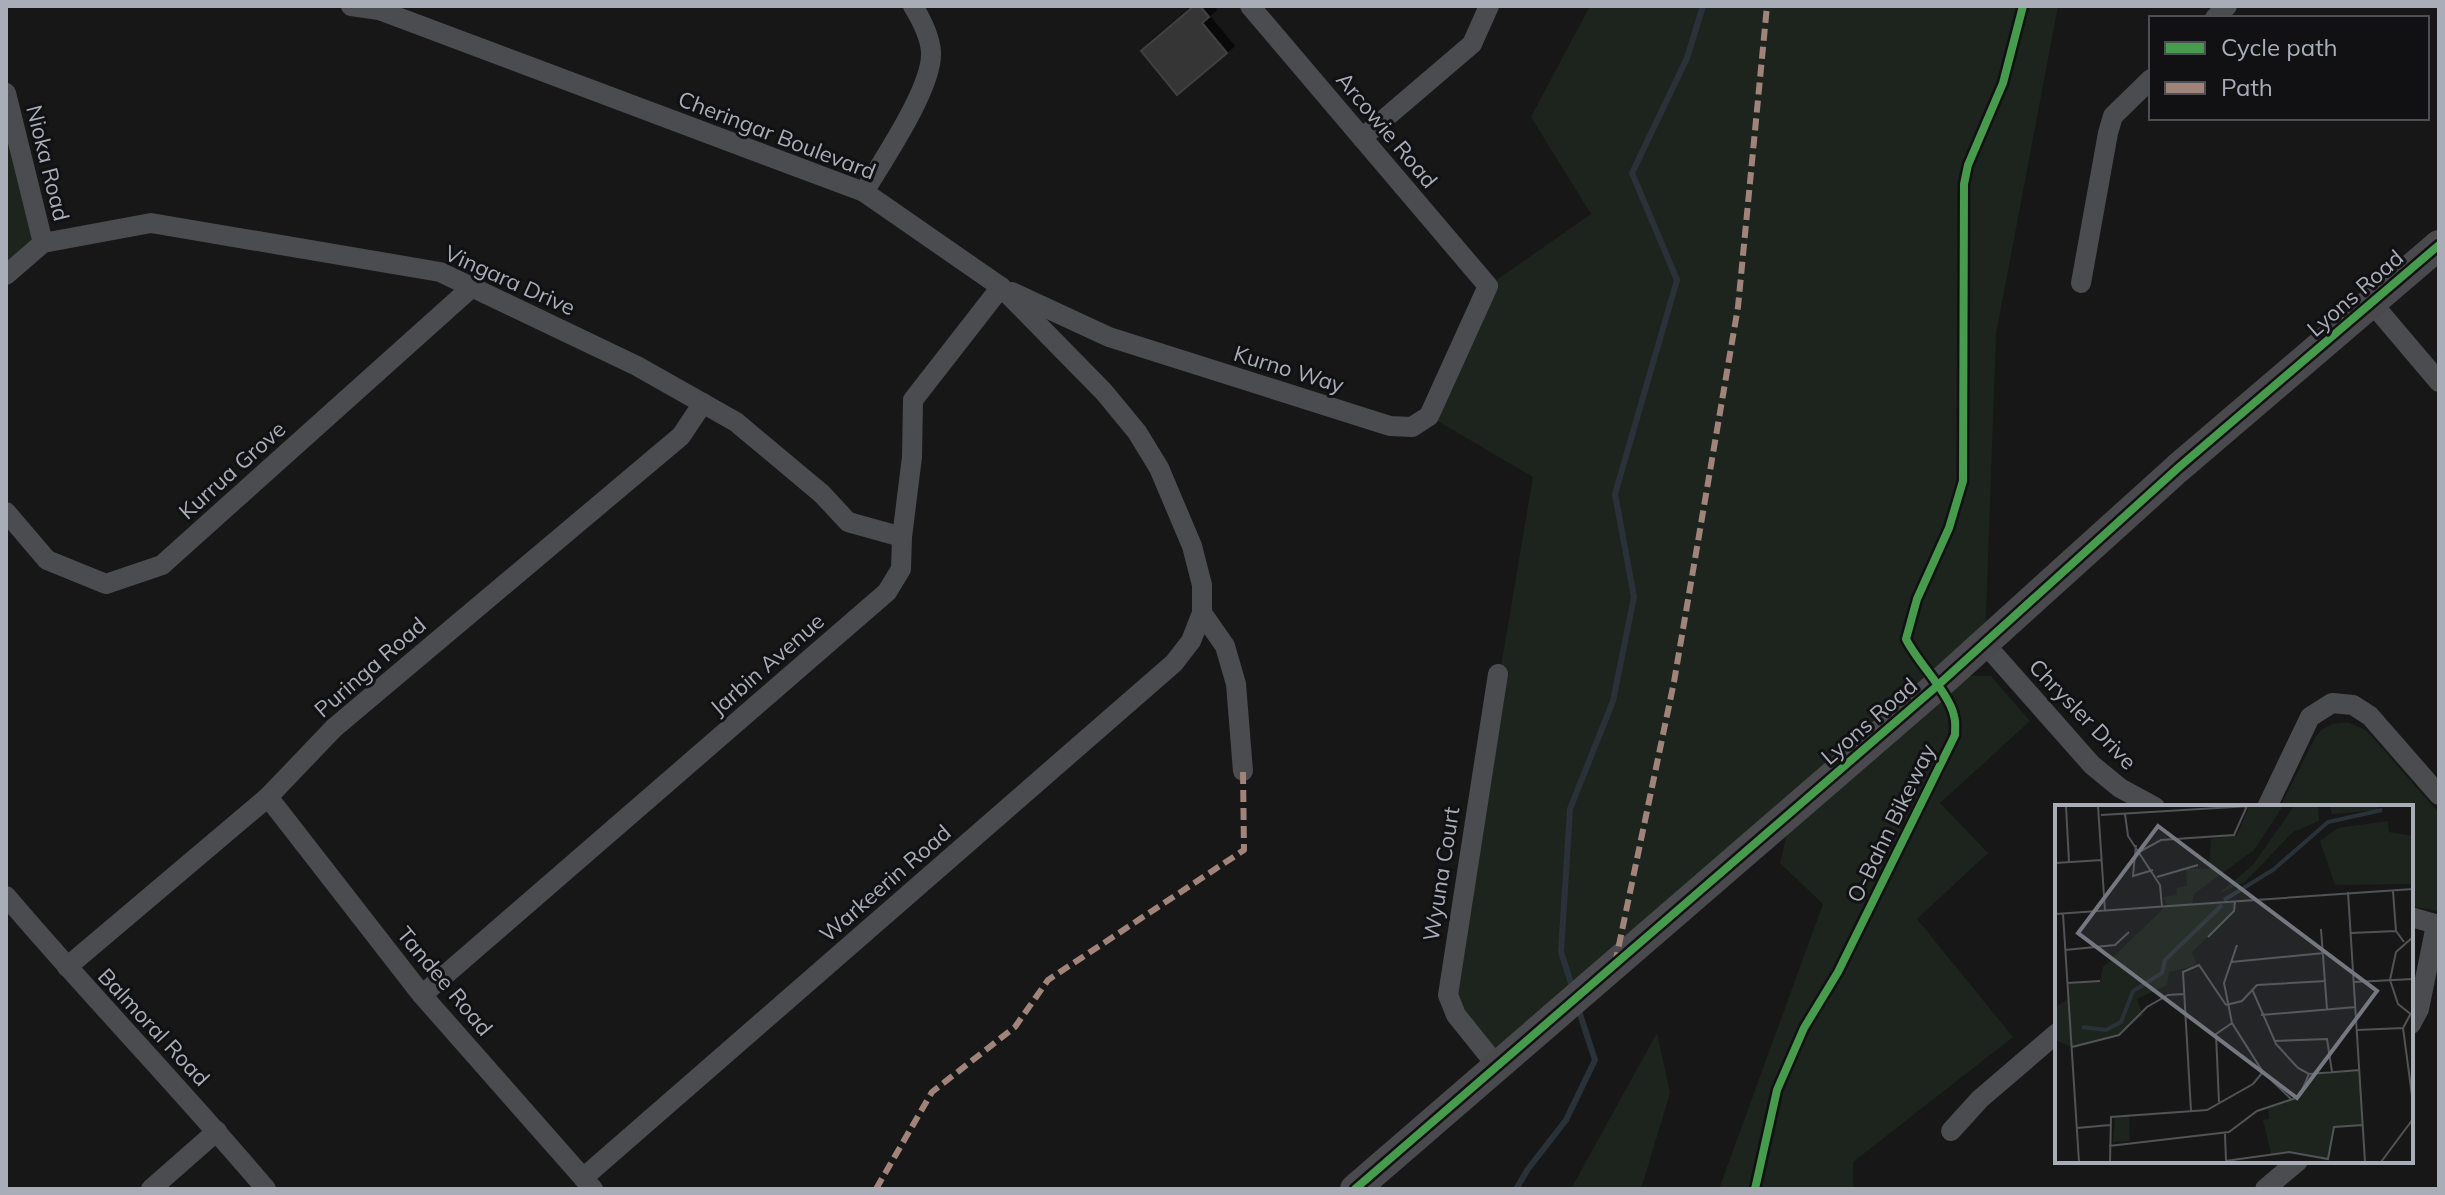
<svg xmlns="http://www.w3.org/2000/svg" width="2445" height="1195" viewBox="0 0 2445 1195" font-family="Mulish,sans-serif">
<defs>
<filter id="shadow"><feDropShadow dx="7" dy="-7" stdDeviation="0" flood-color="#0009"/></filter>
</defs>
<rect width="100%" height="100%" fill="#171717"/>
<g fill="#1d241e">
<path d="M1590,6H2058L1996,334L1985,644L1497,1066L1465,1026L1451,963L1533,477L1429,416L1488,286L1591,214L1531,117Z"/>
<path d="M6,93L43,243L6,275Z"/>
<path d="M1960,676H1991L2030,721L1940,803L1988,853L1917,919L2013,1037L1853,1162V1189H1719L1823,904L1780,863L1790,822Z"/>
<path d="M2349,723L2366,730L2439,813V911L2411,906V807H2280L2316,736C2325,725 2335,722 2349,723Z"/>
<path d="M1657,1033L1670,1093L1641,1189H1571Z"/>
</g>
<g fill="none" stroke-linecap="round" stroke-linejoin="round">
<g stroke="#2a3239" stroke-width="6">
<path d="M1572,986L1561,952L1570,809L1613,701L1634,597L1615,494L1677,280L1632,173L1687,58L1703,6"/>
<path d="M1516,1189L1528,1169L1566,1120L1595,1060L1579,1011"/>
</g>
</g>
<path fill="#353536" stroke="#3f4043" stroke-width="2" filter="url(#shadow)" d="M1194,6H1200L1209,17L1202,23L1227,53L1177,95L1141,51Z"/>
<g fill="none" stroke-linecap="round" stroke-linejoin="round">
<g stroke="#4b4c50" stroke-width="20">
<path d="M351,6L379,10L864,192L1001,287L1104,392L1137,432L1159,468L1192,546L1202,585V613L1225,646L1236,684L1243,771"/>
<path d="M2215,18L2227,6"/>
<path d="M6,93L43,243"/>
<path d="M1362,138L1472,44L1489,6"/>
<path d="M864,192C883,160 933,87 931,52C930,36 921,19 913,6"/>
<path d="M6,275L43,243L151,223L440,272L637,366L736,422L822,494L848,522L902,537"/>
<path d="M2081,283L2108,133L2113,116L2151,79"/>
<path d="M1012,292L1109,337L1390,426L1412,427L1429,416L1488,286L1250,6"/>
<path d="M2372,303L2439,382"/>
<path d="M6,512L47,560L106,584L162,565L472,287"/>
<path d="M1985,644L2092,765L2120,788L2155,807"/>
<path d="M268,797L422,995L593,1189"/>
<path d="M2267,807L2310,717L2332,703L2353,705L2370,716L2439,795"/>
<path d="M6,896C91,996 182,1090 266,1189"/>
<path d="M2411,917L2439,925"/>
<path d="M67,967L268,797L334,728L681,436L703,403"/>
<path d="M422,995L887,592L901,569L902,537L912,457L913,400L1001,287"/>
<path d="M2411,1024L2419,1009L2436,925"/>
<path d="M1497,1066L1456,1015L1448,995L1498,674"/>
<path d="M1951,1131L1980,1099L2057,1033"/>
<path d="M583,1178L1174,663L1191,641L1202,613"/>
<path d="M151,1189L217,1131"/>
<path d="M2265,1189L2298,1161"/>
</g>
<path stroke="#4a4a4e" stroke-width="30" d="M1355,1189L1937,686L2178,468L2439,245"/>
<g stroke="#a18479" stroke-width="6" stroke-dasharray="12 6" stroke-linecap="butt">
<path d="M1615,964L1674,682L1738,307L1767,6"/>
<path d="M876,1189L932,1092L1015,1027L1048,980L1244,850L1243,771"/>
</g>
<g stroke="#111113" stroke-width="13">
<g id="cycleway">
<path d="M1355,1189L1937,686L2178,468L2439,245"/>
<path d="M1755,1189L1777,1090L1804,1028L1838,972L1955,735C1955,729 1956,722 1954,716C1950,694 1917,662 1906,639L1917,599L1949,528L1963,481L1964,184L1968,165L2003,83L2023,6"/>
</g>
</g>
<use href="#cycleway" stroke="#469c4c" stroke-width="8"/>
</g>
<g text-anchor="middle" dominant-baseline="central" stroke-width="6" stroke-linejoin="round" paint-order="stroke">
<g font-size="22" fill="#a8adb8" stroke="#111113">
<text transform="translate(1387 130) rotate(50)">Arcowie Road</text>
<text transform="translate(777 135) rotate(21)">Cheringar Boulevard</text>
<text transform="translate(48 163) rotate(76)">Nioka Road</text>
<text transform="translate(510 280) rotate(24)">Vingara Drive</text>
<text transform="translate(2355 293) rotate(-41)">Lyons Road</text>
<text transform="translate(1289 369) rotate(17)">Kurno Way</text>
<text transform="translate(232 470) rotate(-42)">Kurrua Grove</text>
<text transform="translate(767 664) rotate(-41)">Jarbin Avenue</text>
<text transform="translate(370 667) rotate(-41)">Puringa Road</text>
<text transform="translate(2083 714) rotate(46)">Chrysler Drive</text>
<text transform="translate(1869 721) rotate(-41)">Lyons Road</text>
<text transform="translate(1891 823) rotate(-64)">O-Bahn Bikeway</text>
<text transform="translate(1441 874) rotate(-81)">Wyuna Court</text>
<text transform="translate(885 883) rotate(-41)">Warkeerin Road</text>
<text transform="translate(445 981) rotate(50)">Tandee Road</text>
<text transform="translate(154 1027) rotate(47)">Balmoral Road</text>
</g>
</g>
<g transform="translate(2055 805)">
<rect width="358" height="358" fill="#171717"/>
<path d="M228,1L199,45L139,89L137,99L180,97L177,109L137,147L142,160L114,167L112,180L82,194L88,210L64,230L17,242L0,235V202L13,194L12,178L45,176L48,162L112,100L108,92L122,90L121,83L132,81L131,64H154L156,34L182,30L194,2ZM239,1H263L264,16L238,27L190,77L163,89L198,60ZM275,1H322L323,5L277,9ZM333,16L334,27L358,31V79L280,80L265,36L283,23ZM305,265L308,320L279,322L273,354L234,347L216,349L208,315L214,314L213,302L244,292L254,269ZM74,311L75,336L58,337L60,313Z" fill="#1d241e"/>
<path fill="none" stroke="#2a3239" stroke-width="4" d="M169,95L218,65L273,17L327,5M27,222L51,225L66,217L78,186L107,168L110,155L167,100"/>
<path fill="none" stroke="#515357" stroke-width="2" d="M11,1L14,57M43,1L50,106M70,9L73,31L105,80L107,102M46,10L195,1M81,40L78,71L98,65M86,46L106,35L179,30L192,1M0,58L47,55M102,72L143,60M338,86L341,126L349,137M293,87L310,357M0,109L358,84M8,109L24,357M266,124L272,204M296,128L341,126M153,132L179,106L180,97M358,132L341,147L335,175L343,199L358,211M182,140L169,178L177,218L208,267L237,295M10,145L60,140L74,127M176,157L269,148M299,177L358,174M12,178L45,176M197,184L221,239L243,263L254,269L305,265M171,200L187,196L202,180L271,176M206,210L301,202M348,223L358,298M302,225L348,223L355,210M219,236L272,234L277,267M17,242L64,230L92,202L113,190L129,189M164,297L161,229L177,218M136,306L128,167L144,160L171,200M22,323L55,320M170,329L171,356M54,341L174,327L202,306L244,292L254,269M55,357L56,312L152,305L198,279L208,267M163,357L234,347L273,354L279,322L308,320M326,357L358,314"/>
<path fill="#757880" fill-opacity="0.15" stroke="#757880" stroke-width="4" d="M103,21L322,186L242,293L23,128Z"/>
<rect width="358" height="358" fill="none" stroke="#a8adb8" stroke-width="4"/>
</g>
<rect width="2445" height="1195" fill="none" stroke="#a8adb8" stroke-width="16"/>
<rect x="2149" y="16" width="280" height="104" fill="#111113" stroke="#4d4f55" stroke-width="2"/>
<rect x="2165" y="42" width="40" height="12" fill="#469c4c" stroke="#4d4f55" stroke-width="2"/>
<text x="2221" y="56" font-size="24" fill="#a8adb8">Cycle path</text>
<rect x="2165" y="82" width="40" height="12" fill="#a18479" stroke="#4d4f55" stroke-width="2"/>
<text x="2221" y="96" font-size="24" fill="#a8adb8">Path</text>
</svg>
